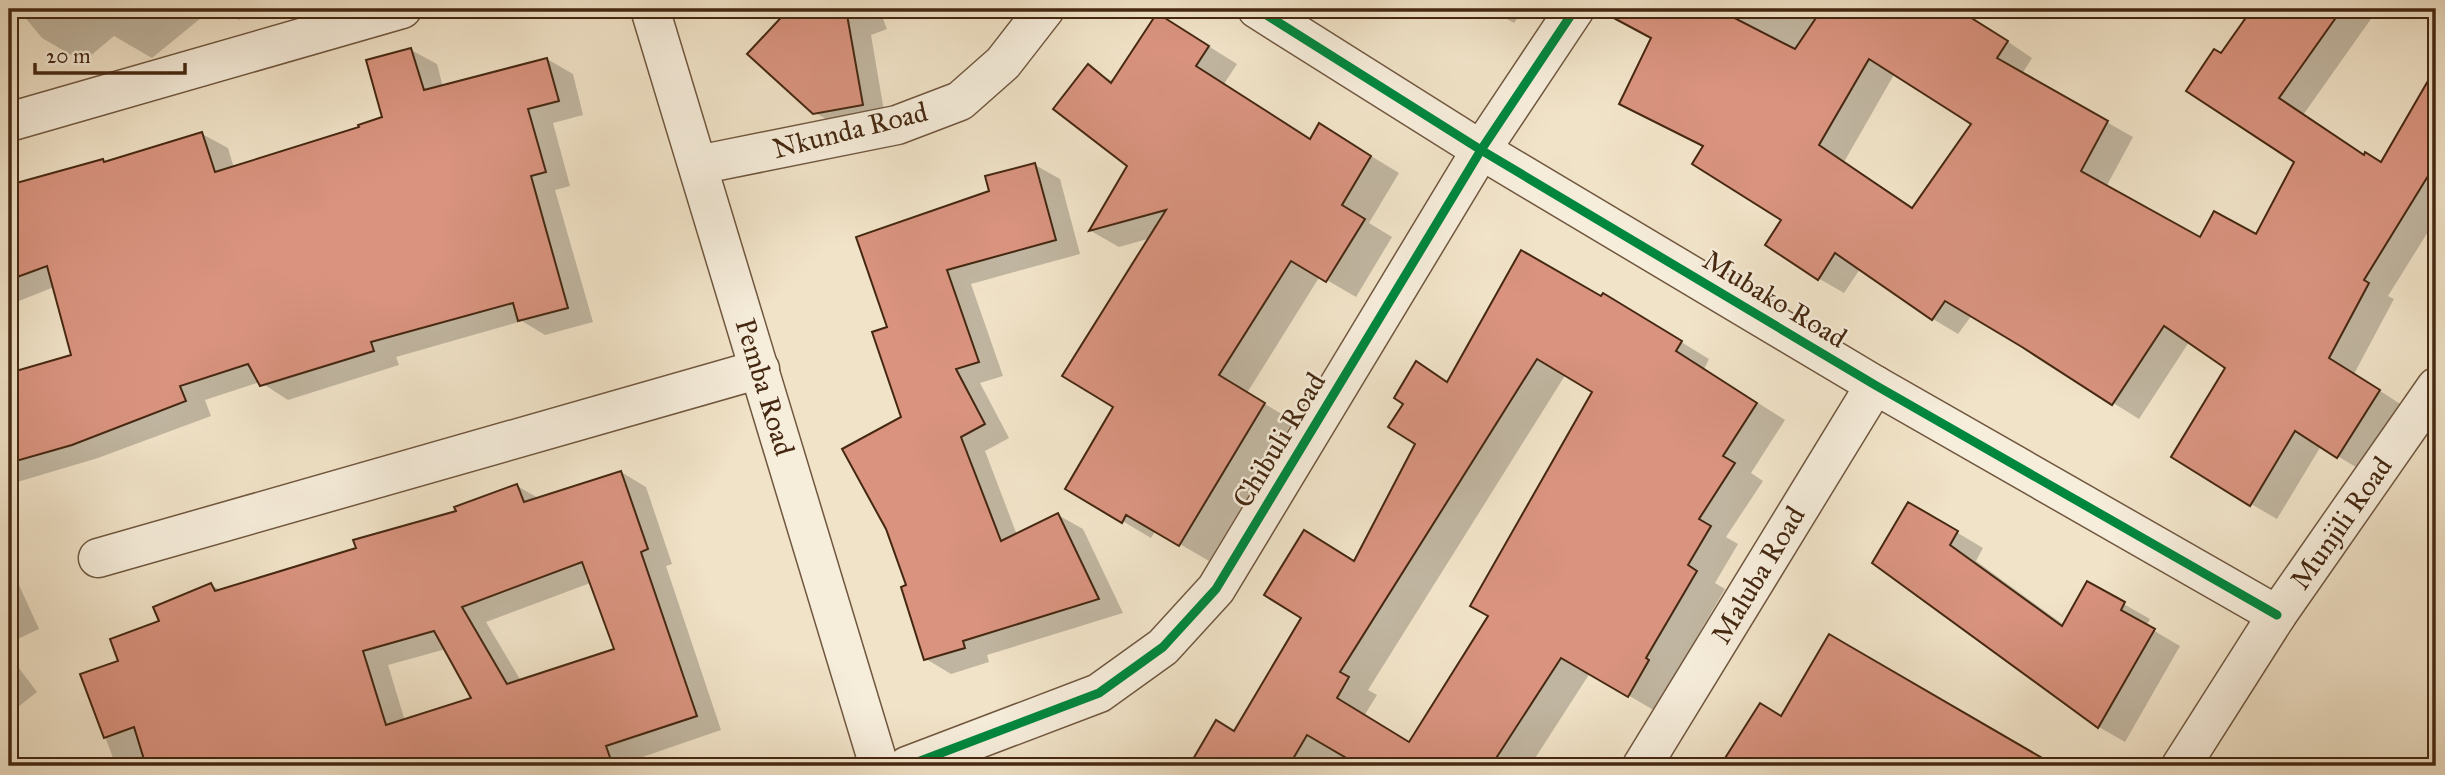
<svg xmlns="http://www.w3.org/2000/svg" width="2445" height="775" viewBox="0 0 2445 775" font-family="'IM FELL Great Primer',serif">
<rect width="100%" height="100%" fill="#f1e3c8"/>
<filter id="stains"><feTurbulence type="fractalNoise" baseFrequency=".00286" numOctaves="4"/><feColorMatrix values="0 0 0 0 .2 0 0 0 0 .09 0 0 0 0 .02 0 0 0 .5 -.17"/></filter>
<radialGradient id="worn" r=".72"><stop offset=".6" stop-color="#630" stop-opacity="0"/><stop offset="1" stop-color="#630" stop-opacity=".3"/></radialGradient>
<g fill="#0003" fill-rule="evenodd">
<path d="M18,9H212L152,58L114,36L83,62L42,38Z"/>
<path d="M221,9H252L239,20Z"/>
<path d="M788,9H879L887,29L871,35L885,117L838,126L814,112Z"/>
<path d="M1489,9H1524L1514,23Z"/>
<path d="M1648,9H1932L1956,25L1989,29L2032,58L2022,74L2133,137L2106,187L2201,239L2256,236L2296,161L2222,55L2254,9H2378L2303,115L2365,155L2382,164L2436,71V219L2388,296L2394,299L2354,374L2405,407L2364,472L2321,446L2277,519L2251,504L2227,368L2189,342L2139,419L1972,315L1958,334L1933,319L1860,269L1844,293L1818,278L1784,219L1705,147L1621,104L1653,38L1637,29ZM1895,73L1973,123L1914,208L1844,162Z"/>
<path d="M1186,32L1237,64L1224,84L1311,140L1348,142L1399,173L1369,223L1392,237L1356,297L1320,276L1247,393L1293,421L1209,561L1156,530L1151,538L1067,488L1115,407L1151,238L1119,247L1091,231L1129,166L1088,67L1114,82Z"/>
<path d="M411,50L437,64L443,87L547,59L573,74L583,115L553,123L570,186L555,190L593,322L545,335L522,321L396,357L399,365L288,400L260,382L205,400L211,416L98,458L14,483L9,479V375L73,356L54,287L9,305V213L31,204L103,161L106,163L202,134L228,148L234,168L361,129L384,118Z"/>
<path d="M1035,165L1060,179L1080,254L971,284L1003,376L980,383L1009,438L985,451L1017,535L1058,515L1083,529L1123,613L987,655L989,662L951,674L926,659L908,586L903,418L889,328L991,192Z"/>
<path d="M1602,298L1632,312L1709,359L1704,369L1785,420L1751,473L1763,481L1726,537L1738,544L1715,583L1725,589L1674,676L1677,677L1657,712L1590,673L1530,766H1191L1217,722L1235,733L1356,563L1417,444L1405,403L1417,364L1449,383ZM1566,374L1595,391L1490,616L1410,743L1364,716L1377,695L1368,690Z"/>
<path d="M621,472L646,487L672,564L666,566L721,730L631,761L632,766H116L82,675L120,662L161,622L211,585L222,591L358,550L458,512L517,486L540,499ZM593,582L616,650L521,681L486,622ZM446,649L474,699L405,721L388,665Z"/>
<path d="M1909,504L1983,548L1976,561L2064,625L2087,583L2150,619L2146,626L2180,646L2125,742L2099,727L1874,563Z"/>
<path d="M9,571L14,574L39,629L9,643Z"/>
<path d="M9,655L37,692L9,714Z"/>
<path d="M1782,717L2050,765L1741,766L1728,758Z"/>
</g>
<g fill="#d9937f" stroke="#452811" stroke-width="2" fill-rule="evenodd">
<path d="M789,9H846L863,105L813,114L747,54Z"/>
<path d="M1597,9H1717L1795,49L1822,9H1957L2008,41L1997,58L2108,121L2081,171L2200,237L2214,211L2256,234L2294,162L2186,91L2214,49L2221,53L2252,9H2342L2279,98L2364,155L2365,152L2381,162L2436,67V163L2364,280L2369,283L2329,358L2380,390L2337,458L2295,431L2250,506L2171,457L2225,368L2164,326L2112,405L2022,347L1945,301L1932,320L1835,253L1818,280L1765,245L1781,220L1692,164L1703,146L1619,104L1651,38ZM1869,59L1971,124L1912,208L1819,145Z"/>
<path d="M1157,13L1209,46L1196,66L1310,139L1319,123L1371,156L1342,205L1365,219L1326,282L1291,261L1219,375L1265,403L1179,546L1126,515L1122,523L1065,489L1113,407L1062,376L1166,210L1089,231L1127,166L1053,109L1088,64L1111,83Z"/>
<path d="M411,48L424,90L547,58L559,101L528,109L546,172L531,176L568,308L518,321L513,303L371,342L374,351L260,386L248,364L180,386L186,401L72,445L9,463V373L71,355L47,266L9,280V185L103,159L104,162L202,132L215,172L359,127L358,125L382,117L366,60Z"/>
<path d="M1035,163L1056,240L947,270L979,362L956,369L985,424L961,437L1001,541L1058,513L1099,599L963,641L965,648L924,660L901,587L906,585L886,529L842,449L901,417L872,332L887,327L856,237L989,191L985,176Z"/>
<path d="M1521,250L1601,296L1603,293L1682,341L1676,351L1757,403L1723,456L1735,463L1699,519L1711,526L1688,565L1697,571L1646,658L1649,660L1628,697L1561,658L1491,766H1360L1307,735L1290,764L1293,766H1189L1216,720L1234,731L1301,618L1264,595L1304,530L1354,561L1415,444L1388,427L1403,404L1394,398L1416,361L1447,382ZM1537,359L1592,392L1470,606L1488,616L1409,742L1337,698L1349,677L1340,672Z"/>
<path d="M621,471L648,549L641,552L697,716L606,746L613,766H146L134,727L104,738L80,674L118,661L110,639L159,621L153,607L211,583L215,591L356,548L353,540L456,511L454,507L517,484L524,502ZM582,562L614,649L507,684L462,607ZM434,631L471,698L386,725L363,651Z"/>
<path d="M1908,502L1958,531L1950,545L2062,626L2087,581L2125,602L2121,610L2155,629L2098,728L1872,563Z"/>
<path d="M1829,634L1846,644L2056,766H1720L1760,703L1781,716Z"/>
</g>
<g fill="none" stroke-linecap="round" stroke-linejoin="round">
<g stroke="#70573f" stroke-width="41">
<g id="minor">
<path d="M1257,9L1481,150L1875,385L2277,615"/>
<path d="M9,122L402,9"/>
<path d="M698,165L897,125L960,101L1003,63L1045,9"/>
<path d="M98,558L760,369"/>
<path d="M907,766L1099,693L1163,647L1216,589L1481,150L1575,9"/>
<path d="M1642,766L1875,385"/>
<path d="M2181,766L2277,615L2436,387"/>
</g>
</g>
<g stroke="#70573f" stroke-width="41">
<path id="tertiary" d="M650,9L879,766"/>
</g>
<use href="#minor" stroke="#f6eddb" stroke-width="38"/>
<use href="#tertiary" stroke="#f6eddb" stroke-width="38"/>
<g stroke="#f6eddb" stroke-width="13">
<g id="cycleway">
<path d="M1257,9L1481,150L1875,385L2277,615"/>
<path d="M907,766L1099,693L1163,647L1216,589L1481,150L1575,9"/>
</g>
</g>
<use href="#cycleway" stroke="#00873e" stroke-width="9"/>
</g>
<g text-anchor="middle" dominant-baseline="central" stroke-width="5" stroke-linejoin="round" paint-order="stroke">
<g font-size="28" fill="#452811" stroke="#f6eddb">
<text transform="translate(850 130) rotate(-14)">Nkunda Road</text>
<text transform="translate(1775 299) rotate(31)">Mubako Road</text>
<text transform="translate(765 387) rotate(73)">Pemba Road</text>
<text transform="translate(1279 440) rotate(-59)">Chibuli Road</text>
<text transform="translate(2341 523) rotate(-55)">Munjili Road</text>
<text transform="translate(1758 575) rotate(-59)">Maluba Road</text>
</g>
</g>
<rect width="2445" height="775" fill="none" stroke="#f1e3c8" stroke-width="35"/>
<rect x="10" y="10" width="2424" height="754" fill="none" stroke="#452811" stroke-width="3.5"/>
<rect x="18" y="18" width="2410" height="740" fill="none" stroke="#452811" stroke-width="2"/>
<path d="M35 63v10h150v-10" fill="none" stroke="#452811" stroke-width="3.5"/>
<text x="46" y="63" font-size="21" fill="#452811" stroke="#f6eddb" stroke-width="5" paint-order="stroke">20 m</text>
<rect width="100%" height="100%" filter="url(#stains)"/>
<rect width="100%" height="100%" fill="url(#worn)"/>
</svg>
